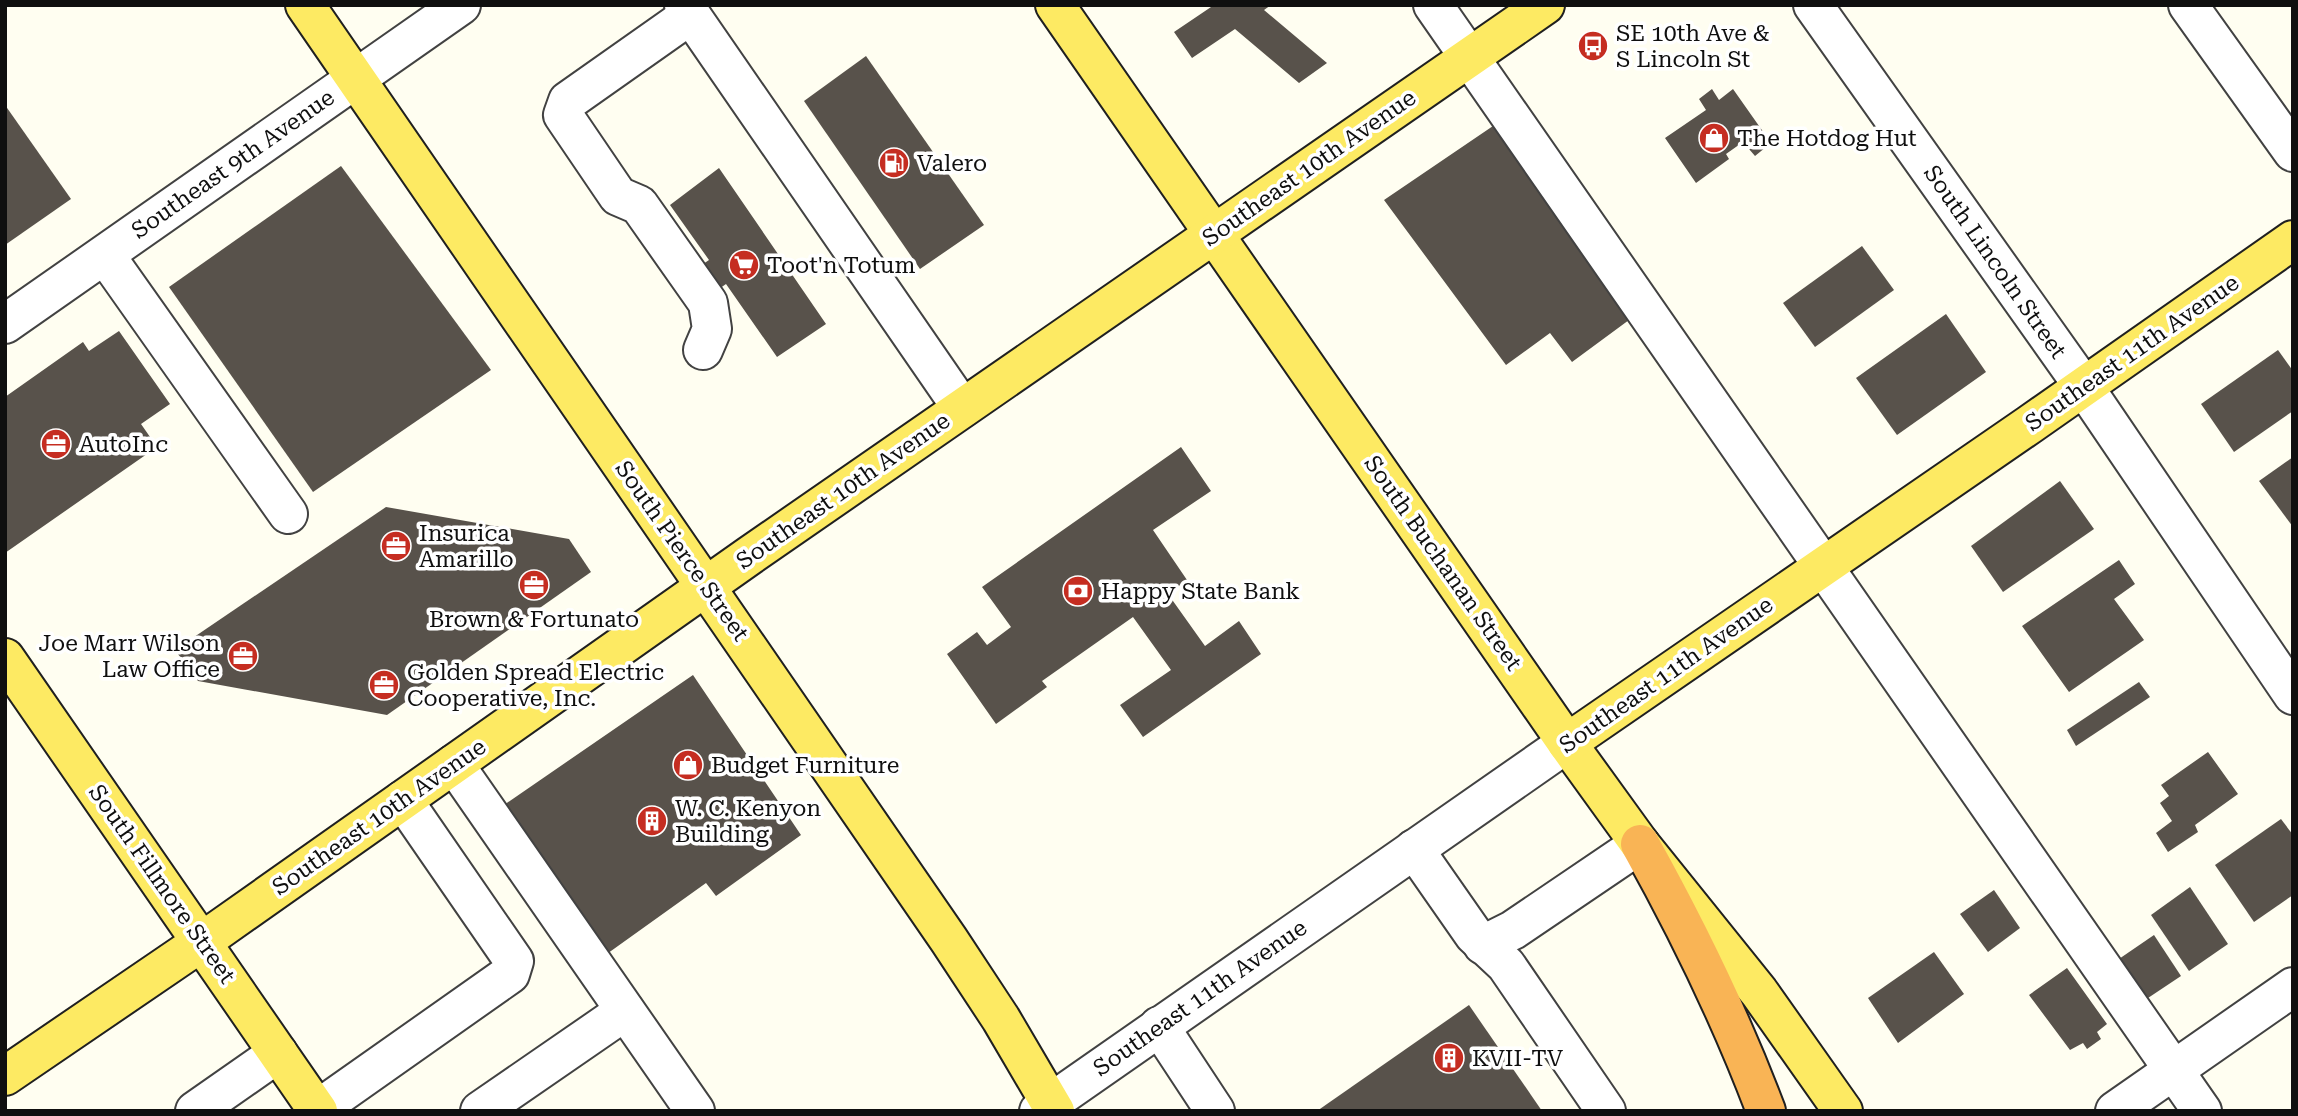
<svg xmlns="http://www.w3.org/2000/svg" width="2298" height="1116" viewBox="0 0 2298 1116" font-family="'Roboto Serif',serif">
<rect width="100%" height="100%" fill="#fffef1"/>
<g fill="#58524b">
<path d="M1214,5H1271L1264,10L1327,63L1299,83L1235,29L1192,58L1174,32Z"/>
<path d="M866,56L984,225L920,269L804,101Z"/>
<path d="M1712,89L1719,100L1733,89L1771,143L1755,156L1743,142L1726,154L1729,159L1696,183L1665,138L1706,110L1699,99Z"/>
<path d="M5,105L71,199L5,245Z"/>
<path d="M1493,126L1629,320L1572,362L1550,333L1506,365L1384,200Z"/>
<path d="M341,166L491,370L313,492L169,287Z"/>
<path d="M719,168L826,324L777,357L726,284L696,305L678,281L709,260L670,205Z"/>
<path d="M1862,246L1894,290L1815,347L1783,303Z"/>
<path d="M1946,314L1986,372L1897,435L1856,378Z"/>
<path d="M119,331L170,404L141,424L157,447L5,553V397L83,342L89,351Z"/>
<path d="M2278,350L2293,371V411L2234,452L2201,404Z"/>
<path d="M1181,447L1211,491L1153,530L1187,580L1168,594L1205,646L1239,621L1261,654L1143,737L1120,705L1171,670L1133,617L1042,681L1047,687L996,724L947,654L977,632L987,645L1011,627L982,587Z"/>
<path d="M2293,457V527L2259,481Z"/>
<path d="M2060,481L2094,529L2003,592L1971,546Z"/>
<path d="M386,507L569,539L591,572L387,715L198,681L175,650Z"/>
<path d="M2119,560L2135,584L2114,599L2144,640L2069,692L2022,626Z"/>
<path d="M693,675L801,835L716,896L706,883L604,956L501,807Z"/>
<path d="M2139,682L2150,697L2076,746L2067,730Z"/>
<path d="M2208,752L2238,794L2195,825L2198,832L2168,852L2156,833L2172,821L2160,803L2169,796L2161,785Z"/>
<path d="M2281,819L2293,835V895L2254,922L2215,865Z"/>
<path d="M2190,887L2228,944L2189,971L2151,915Z"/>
<path d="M1994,890L2020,928L1988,952L1960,914Z"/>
<path d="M2154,935L2181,976L2145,1000L2116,961Z"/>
<path d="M1934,952L1964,994L1898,1043L1868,998Z"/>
<path d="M2067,968L2107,1024L2097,1032L2101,1039L2087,1049L2083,1043L2070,1050L2029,995Z"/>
<path d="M1469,1005L1542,1111H1317Z"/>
</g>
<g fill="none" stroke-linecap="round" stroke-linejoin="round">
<g stroke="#424242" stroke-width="42">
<g id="minor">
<path d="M684,5L962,408"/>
<path d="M1433,5L2202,1111"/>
<path d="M1813,5L2084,387L2293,695"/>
<path d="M2188,5L2293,152"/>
<path d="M690,15L568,101L563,115L618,196L639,205L708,303L712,329L703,350"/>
<path d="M105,255L288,514"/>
<path d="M5,324L461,5"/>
<path d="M454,764L695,1111"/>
<path d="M1414,849L1474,935L1506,965L1606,1111"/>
<path d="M1483,945L1513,930L1640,844"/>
<path d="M1159,1026L1215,1111"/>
<path d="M317,1110L510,974L514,961L403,800"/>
<path d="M195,1111L278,1053"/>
<path d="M480,1111L625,1011"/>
<path d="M1039,1111L1567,743"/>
<path d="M2115,1111L2293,987"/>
</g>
</g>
<g stroke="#202020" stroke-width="42">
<g id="major">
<path d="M305,5L949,940L1001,1019L1055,1111"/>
<path d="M1055,5L1567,743L1640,844L1759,992L1843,1111"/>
<path d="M5,658L318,1111"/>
<path d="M1567,743L2029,425L2293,240"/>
<path d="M5,1076L203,941L749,556L1545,5"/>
</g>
</g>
<g stroke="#202020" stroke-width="42">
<path id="highway" d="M1640,844C1688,930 1731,1018 1766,1111"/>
</g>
<use href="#minor" stroke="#fff" stroke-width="38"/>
<use href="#major" stroke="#fdea63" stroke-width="38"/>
<use href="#highway" stroke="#f9b455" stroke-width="38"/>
</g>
<defs>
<g id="bus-disc" transform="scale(1.575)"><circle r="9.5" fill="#c52d21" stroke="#fff"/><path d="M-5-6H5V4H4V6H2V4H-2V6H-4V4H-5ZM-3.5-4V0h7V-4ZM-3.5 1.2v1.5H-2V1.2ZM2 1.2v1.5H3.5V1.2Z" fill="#fff"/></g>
<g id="shop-disc" transform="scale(1.575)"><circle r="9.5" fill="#c52d21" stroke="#fff"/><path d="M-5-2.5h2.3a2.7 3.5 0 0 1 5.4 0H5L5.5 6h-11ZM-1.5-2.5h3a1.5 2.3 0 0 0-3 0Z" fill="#fff"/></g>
<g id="fuel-disc" transform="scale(1.575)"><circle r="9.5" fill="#c52d21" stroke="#fff"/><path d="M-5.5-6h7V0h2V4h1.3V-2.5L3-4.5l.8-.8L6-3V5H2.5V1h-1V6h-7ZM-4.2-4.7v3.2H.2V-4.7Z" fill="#fff"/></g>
<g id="supermarket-disc" transform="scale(1.575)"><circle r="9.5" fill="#c52d21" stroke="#fff"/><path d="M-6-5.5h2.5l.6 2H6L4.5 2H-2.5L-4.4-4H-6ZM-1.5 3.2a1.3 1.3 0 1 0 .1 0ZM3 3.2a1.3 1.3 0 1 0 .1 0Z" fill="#fff"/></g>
<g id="office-disc" transform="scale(1.575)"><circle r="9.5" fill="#c52d21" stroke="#fff"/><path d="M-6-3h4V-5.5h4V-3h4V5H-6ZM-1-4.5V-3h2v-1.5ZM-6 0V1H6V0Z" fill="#fff"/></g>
<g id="bank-disc" transform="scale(1.575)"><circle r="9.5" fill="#c52d21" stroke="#fff"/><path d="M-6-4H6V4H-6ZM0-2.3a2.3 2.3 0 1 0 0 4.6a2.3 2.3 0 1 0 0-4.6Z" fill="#fff"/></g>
<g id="building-disc" transform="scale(1.575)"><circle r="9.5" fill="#c52d21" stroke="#fff"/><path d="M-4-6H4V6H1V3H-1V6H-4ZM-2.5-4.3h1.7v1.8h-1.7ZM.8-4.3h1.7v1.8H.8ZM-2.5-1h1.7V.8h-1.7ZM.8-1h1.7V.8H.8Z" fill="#fff"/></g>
</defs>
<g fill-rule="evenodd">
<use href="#bus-disc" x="1593" y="46"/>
<use href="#shop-disc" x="1714" y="138"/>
<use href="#fuel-disc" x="894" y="163"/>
<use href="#supermarket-disc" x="744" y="265"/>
<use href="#office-disc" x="56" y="444"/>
<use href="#office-disc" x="396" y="546"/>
<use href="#office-disc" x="534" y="585"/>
<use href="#bank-disc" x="1078" y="591"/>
<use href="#office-disc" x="243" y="656"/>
<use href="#office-disc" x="384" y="685"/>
<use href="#shop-disc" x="688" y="765"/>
<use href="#building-disc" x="652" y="821"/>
<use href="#building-disc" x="1449" y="1058"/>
</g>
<g text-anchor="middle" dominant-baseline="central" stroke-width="7" stroke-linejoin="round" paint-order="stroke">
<g font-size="23" fill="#0f0f0f" stroke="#fff" text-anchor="start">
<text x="1616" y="33">SE 10th Ave &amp;<tspan x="1616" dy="26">S Lincoln St</tspan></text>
<text x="1737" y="138">The Hotdog Hut</text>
<text x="917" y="163">Valero</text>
<text x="767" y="265">Toot'n Totum</text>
<text x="79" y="444">AutoInc</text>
<text x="419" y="533">Insurica<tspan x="419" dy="26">Amarillo</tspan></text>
<text x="1101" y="591">Happy State Bank</text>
<text x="534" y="619" text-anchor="middle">Brown &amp; Fortunato</text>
<text x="220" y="643" text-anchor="end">Joe Marr Wilson<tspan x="220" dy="26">Law Office</tspan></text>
<text x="407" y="672">Golden Spread Electric<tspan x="407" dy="26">Cooperative, Inc.</tspan></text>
<text x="711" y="765">Budget Furniture</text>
<text x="675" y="808">W. C. Kenyon<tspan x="675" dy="26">Building</tspan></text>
<text x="1472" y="1058">KVII-TV</text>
</g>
<g font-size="23" fill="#0f0f0f" stroke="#fff">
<text transform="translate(233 164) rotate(-35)">Southeast 9th Avenue</text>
<text transform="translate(1309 168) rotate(-35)">Southeast 10th Avenue</text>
<text transform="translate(1995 262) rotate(55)">South Lincoln Street</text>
<text transform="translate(2132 353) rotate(-35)">Southeast 11th Avenue</text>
<text transform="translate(843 491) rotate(-35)">Southeast 10th Avenue</text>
<text transform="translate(682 551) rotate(55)">South Pierce Street</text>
<text transform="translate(1443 563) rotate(55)">South Buchanan Street</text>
<text transform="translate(1666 675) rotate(-35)">Southeast 11th Avenue</text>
<text transform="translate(379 817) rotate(-35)">Southeast 10th Avenue</text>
<text transform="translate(162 884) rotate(55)">South Fillmore Street</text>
<text transform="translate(1200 998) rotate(-35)">Southeast 11th Avenue</text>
</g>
</g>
<rect width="2298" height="1116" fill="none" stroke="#0f0f0f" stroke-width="14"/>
</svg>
